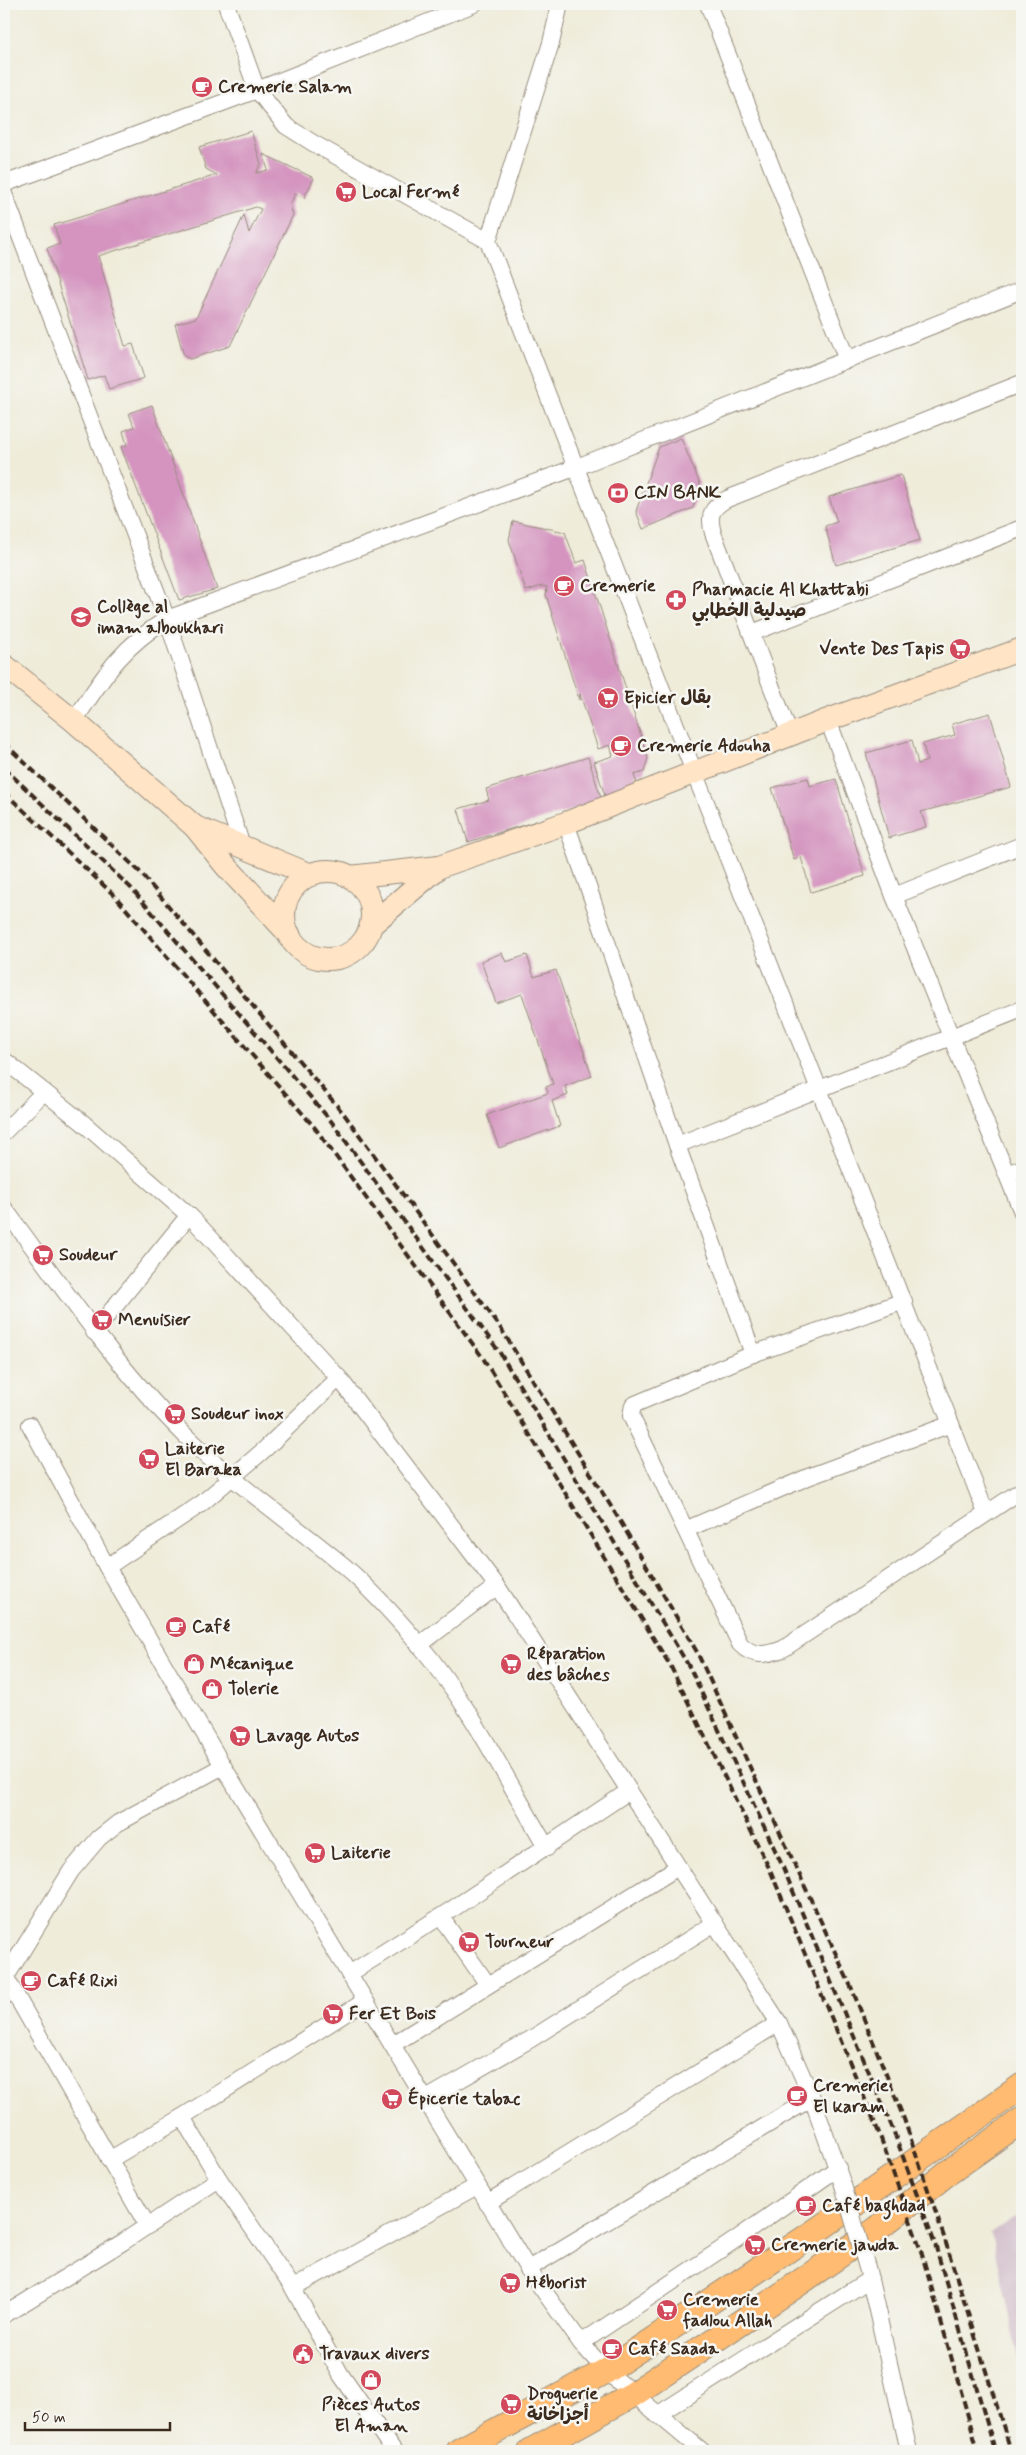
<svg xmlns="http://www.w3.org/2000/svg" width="1026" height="2455" viewBox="0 0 1026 2455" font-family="Mynerve,'Playpen Sans Arabic',sans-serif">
<rect width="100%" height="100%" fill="#f6f6f2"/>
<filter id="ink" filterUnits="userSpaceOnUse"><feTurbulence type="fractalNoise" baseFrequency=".02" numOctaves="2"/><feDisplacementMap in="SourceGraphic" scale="10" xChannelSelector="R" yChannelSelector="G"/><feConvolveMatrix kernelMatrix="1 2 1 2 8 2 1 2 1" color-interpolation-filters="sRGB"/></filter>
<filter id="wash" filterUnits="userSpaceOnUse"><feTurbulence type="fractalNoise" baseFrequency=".0096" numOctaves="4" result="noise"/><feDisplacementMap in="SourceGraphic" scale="20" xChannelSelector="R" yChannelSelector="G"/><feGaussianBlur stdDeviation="1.12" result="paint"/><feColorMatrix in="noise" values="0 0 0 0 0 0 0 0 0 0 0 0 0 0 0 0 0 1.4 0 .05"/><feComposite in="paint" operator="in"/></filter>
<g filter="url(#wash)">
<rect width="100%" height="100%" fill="#efecda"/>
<path fill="#d1bdc9" d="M1022,2212V2378L991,2233Z"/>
<g id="blocks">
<g fill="#d494bf">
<path d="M251,131L261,164L256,173L268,170L263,154L314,178L304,198L295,194L290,205L293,215L230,346L190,359L184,356L175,324L196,318L244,215L249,233L261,209L256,207L98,256L125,346L133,344L144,378L109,389L104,375L88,380L47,248L60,244L54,225L217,175L206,169L199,147Z"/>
<path d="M152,405L217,589L179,600L121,447L127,445L123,431L134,427L129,413Z"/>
<path d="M681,438L700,484L693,508L643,529L636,511L659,447Z"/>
<path d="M901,475L920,540L836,565L825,526L837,522L829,497Z"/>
<path d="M513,521L565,532L576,563L585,560L648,758L644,772L634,775L639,789L606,799L594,762L613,756L610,745L598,749L580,694L579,700L546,595L547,587L542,586L526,591L509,540Z"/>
<path d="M990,713L1011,787L921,812L926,827L889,838L866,753L912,740L918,764L927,761L923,744L955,735L952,724Z"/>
<path d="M588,757L602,801L468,842L458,809L489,800L486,789Z"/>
<path d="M808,778L810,786L836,779L865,876L811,892L801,857L794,860L772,788Z"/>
<path d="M502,953L506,962L527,955L534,977L556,970L592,1076L565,1086L568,1095L552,1101L560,1126L499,1148L487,1115L548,1093L546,1087L553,1084L522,994L496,1003L481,961Z"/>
</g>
</g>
</g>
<g filter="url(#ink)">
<use href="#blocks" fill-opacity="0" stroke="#958b7c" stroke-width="1"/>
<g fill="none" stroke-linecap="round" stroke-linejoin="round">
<g stroke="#958b7c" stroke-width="18">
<g id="street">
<path d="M226,4L257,90L286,126L313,143L488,241"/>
<path d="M560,4L551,43L488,241L694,772L986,1513"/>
<path d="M708,4L847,360"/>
<path d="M4,184L257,90L474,4"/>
<path d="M4,194L167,619L242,846"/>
<path d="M752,633L1022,528"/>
<path d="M828,720L894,896L1022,1212"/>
<path d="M74,721C104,676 120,648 167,619L577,467L1022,290"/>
<path d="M790,735L713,533C708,515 711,508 727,499L1022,383"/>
<path d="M566,823L677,1145L753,1354"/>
<path d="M894,896L1022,845"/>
<path d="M4,1060L82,1122L192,1218L339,1378L497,1586L779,2023L812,2098L843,2185"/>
<path d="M4,1132L44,1092"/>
<path d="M677,1145L1022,1009"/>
<path d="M1007,1174L1022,1168"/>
<path d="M4,1208C64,1289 120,1373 193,1443C240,1488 294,1524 344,1566C371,1589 395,1616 418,1643C470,1704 506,1779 547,1848"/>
<path d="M904,1301L753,1354L633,1405L631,1416L740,1644C754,1658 766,1655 783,1649L1022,1490"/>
<path d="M94,1332L189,1215"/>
<path d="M30,1425L107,1567L223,1766L528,2269L581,2343L606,2371L702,2451"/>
<path d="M687,1529L808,1477L951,1424"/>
<path d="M107,1567L201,1504L265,1449L339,1378"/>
<path d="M419,1645L497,1586"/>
<path d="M441,1917L488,1985"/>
<path d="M349,1974L454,1908L629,1791"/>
<path d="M6,1978L147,2225"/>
<path d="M4,1980L71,1871L99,1838L118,1823L223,1766"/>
<path d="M392,2045L678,1867"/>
<path d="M426,2099L531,2039L715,1923"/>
<path d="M182,2117L219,2179L293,2288L341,2375L394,2451"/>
<path d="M109,2160L182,2117L365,2001"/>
<path d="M487,2203L779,2023"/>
<path d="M528,2269L812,2098"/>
<path d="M868,2271L909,2451"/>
<path d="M293,2288L477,2186"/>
<path d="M4,2315L123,2242L219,2179"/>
<path d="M581,2343L735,2240L838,2168"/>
<path d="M657,2415L870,2279"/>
</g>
</g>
<g stroke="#958b7c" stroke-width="24">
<g id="secondary">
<path d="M4,665L74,721L195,827L225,865L289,934"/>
<path d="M195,827L311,875"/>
<circle cx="328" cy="915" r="44"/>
<path d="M350,877L439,867L566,823L828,720L1022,649"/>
<path d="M371,925L439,867"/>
</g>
</g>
<g stroke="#958b7c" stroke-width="27">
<g id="primary">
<path d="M459,2451L606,2371L816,2231L1022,2086"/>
<path d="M531,2451L632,2395L786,2292L876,2230L946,2174L1022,2120"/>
</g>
</g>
<use href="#street" stroke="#fff" stroke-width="16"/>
<use href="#secondary" stroke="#ffe4c6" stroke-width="22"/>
<use href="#primary" stroke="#febb71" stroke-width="25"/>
<g stroke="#3b2a1e" stroke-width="4" stroke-dasharray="8 4" stroke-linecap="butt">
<path d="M4,743L139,871L344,1114L500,1327L620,1521L697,1652L852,1989L904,2119L944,2237L1011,2451"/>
<path d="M4,768L131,888L331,1121L500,1353L690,1668L782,1865L892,2127L935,2244L995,2451"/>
<path d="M4,792L114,895L315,1128L483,1358L671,1667L771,1872L879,2133L921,2251L978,2451"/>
</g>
<g stroke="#958b7c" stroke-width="18" stroke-linecap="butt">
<path id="street-bridge" d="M843,2185L868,2271"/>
</g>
<use href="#street-bridge" stroke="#fff" stroke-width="16"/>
</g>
</g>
<defs>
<g id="cafe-disc" transform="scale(1.125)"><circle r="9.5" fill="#d1495b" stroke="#f6f6f2"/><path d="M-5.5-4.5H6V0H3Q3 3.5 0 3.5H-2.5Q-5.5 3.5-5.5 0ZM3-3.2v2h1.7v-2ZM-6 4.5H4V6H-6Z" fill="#fff"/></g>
<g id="supermarket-disc" transform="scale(1.125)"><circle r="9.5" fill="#d1495b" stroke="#f6f6f2"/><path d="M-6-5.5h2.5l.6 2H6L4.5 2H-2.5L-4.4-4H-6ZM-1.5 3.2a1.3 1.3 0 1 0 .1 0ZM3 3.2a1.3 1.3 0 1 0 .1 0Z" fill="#fff"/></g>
<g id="bank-disc" transform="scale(1.125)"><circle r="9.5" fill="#d1495b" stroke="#f6f6f2"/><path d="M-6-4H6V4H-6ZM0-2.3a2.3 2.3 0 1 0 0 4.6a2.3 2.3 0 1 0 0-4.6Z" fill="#fff"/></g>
<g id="pharmacy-disc" transform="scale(1.125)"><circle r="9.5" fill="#d1495b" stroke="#f6f6f2"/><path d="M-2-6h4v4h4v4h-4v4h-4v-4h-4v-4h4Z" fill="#fff"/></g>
<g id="school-disc" transform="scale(1.125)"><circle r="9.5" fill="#d1495b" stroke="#f6f6f2"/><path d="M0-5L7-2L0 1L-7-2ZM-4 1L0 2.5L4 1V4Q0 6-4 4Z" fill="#fff"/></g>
<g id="shop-disc" transform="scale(1.125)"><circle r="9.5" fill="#d1495b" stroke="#f6f6f2"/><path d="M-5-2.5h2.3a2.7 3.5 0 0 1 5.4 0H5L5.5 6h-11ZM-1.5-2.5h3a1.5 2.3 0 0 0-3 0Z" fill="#fff"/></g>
<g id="civic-disc" transform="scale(1.125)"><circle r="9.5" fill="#d1495b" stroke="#f6f6f2"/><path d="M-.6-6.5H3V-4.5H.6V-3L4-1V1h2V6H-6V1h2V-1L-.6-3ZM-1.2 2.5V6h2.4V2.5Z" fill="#fff"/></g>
</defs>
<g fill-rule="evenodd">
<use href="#cafe-disc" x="202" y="87"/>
<use href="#supermarket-disc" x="346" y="192"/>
<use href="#bank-disc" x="618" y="493"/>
<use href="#cafe-disc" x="564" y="586"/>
<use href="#pharmacy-disc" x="676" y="600"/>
<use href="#school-disc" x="81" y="617"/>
<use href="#supermarket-disc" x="960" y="649"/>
<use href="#supermarket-disc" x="608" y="698"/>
<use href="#cafe-disc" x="621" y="746"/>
<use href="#supermarket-disc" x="43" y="1255"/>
<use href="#supermarket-disc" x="102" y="1320"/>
<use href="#supermarket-disc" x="175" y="1414"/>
<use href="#supermarket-disc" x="149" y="1459"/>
<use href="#cafe-disc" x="176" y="1627"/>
<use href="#shop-disc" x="194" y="1664"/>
<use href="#supermarket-disc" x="511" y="1664"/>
<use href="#shop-disc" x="212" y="1689"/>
<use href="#supermarket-disc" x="240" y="1736"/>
<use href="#supermarket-disc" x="315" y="1853"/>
<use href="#supermarket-disc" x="469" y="1942"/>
<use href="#cafe-disc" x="31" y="1981"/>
<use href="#supermarket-disc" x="333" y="2014"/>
<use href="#cafe-disc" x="797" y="2096"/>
<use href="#supermarket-disc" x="392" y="2099"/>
<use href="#cafe-disc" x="806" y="2206"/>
<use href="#supermarket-disc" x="755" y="2245"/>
<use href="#supermarket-disc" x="510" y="2283"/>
<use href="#supermarket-disc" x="667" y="2310"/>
<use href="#cafe-disc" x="612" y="2349"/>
<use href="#civic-disc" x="303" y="2354"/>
<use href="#shop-disc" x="371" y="2380"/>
<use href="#supermarket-disc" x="511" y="2404"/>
</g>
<g text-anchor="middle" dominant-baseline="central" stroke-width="5" stroke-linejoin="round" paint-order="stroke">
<g font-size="18" font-weight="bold" fill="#3b2a1e" stroke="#f6f6f2" text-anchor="start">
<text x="218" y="87">Cremerie Salam</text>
<text x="362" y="192">Local Fermé</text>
<text x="634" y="493">CIN BANK</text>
<text x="580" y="586">Cremerie</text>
<text x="692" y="590">Pharmacie Al Khattabi<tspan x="692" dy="21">صيدلية الخطابي</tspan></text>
<text x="97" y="607">Collège al<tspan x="97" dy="21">imam alboukhari</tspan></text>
<text x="944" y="649" text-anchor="end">Vente Des Tapis</text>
<text x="624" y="698">Epicier بقال</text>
<text x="637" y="746">Cremerie Adouha</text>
<text x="59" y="1255">Soudeur</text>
<text x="118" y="1320">Menuisier</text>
<text x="191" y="1414">Soudeur inox</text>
<text x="165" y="1449">Laiterie<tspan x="165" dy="21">El Baraka</tspan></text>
<text x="192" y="1627">Café</text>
<text x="527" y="1654">Réparation<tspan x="527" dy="21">des bâches</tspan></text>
<text x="210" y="1664">Mécanique</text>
<text x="228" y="1689">Tolerie</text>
<text x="256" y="1736">Lavage Autos</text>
<text x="331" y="1853">Laiterie</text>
<text x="485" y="1942">Tourneur</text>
<text x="47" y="1981">Café Rixi</text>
<text x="349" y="2014">Fer Et Bois</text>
<text x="813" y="2086">Cremerie<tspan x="813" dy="21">El karam</tspan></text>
<text x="408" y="2099">Épicerie tabac</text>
<text x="822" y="2206">Café baghdad</text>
<text x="771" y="2245">Cremerie jawda</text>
<text x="526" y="2283">Héborist</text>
<text x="683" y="2300">Cremerie<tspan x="683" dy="21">fadlou Allah</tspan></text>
<text x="628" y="2349">Café Saada</text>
<text x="319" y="2354">Travaux divers</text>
<text x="527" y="2394">Droguerie<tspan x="527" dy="21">أجزاخانة</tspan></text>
<text x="371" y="2405" text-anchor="middle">Pièces Autos<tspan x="371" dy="21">El Aman</tspan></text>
</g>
</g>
<rect width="1026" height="2455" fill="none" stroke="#f6f6f2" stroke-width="20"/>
<path d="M25 2422v8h145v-8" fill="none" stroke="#3b2a1e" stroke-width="2.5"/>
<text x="32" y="2422" font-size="15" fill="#3b2a1e" stroke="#f6f6f2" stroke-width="4" paint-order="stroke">50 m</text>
</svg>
